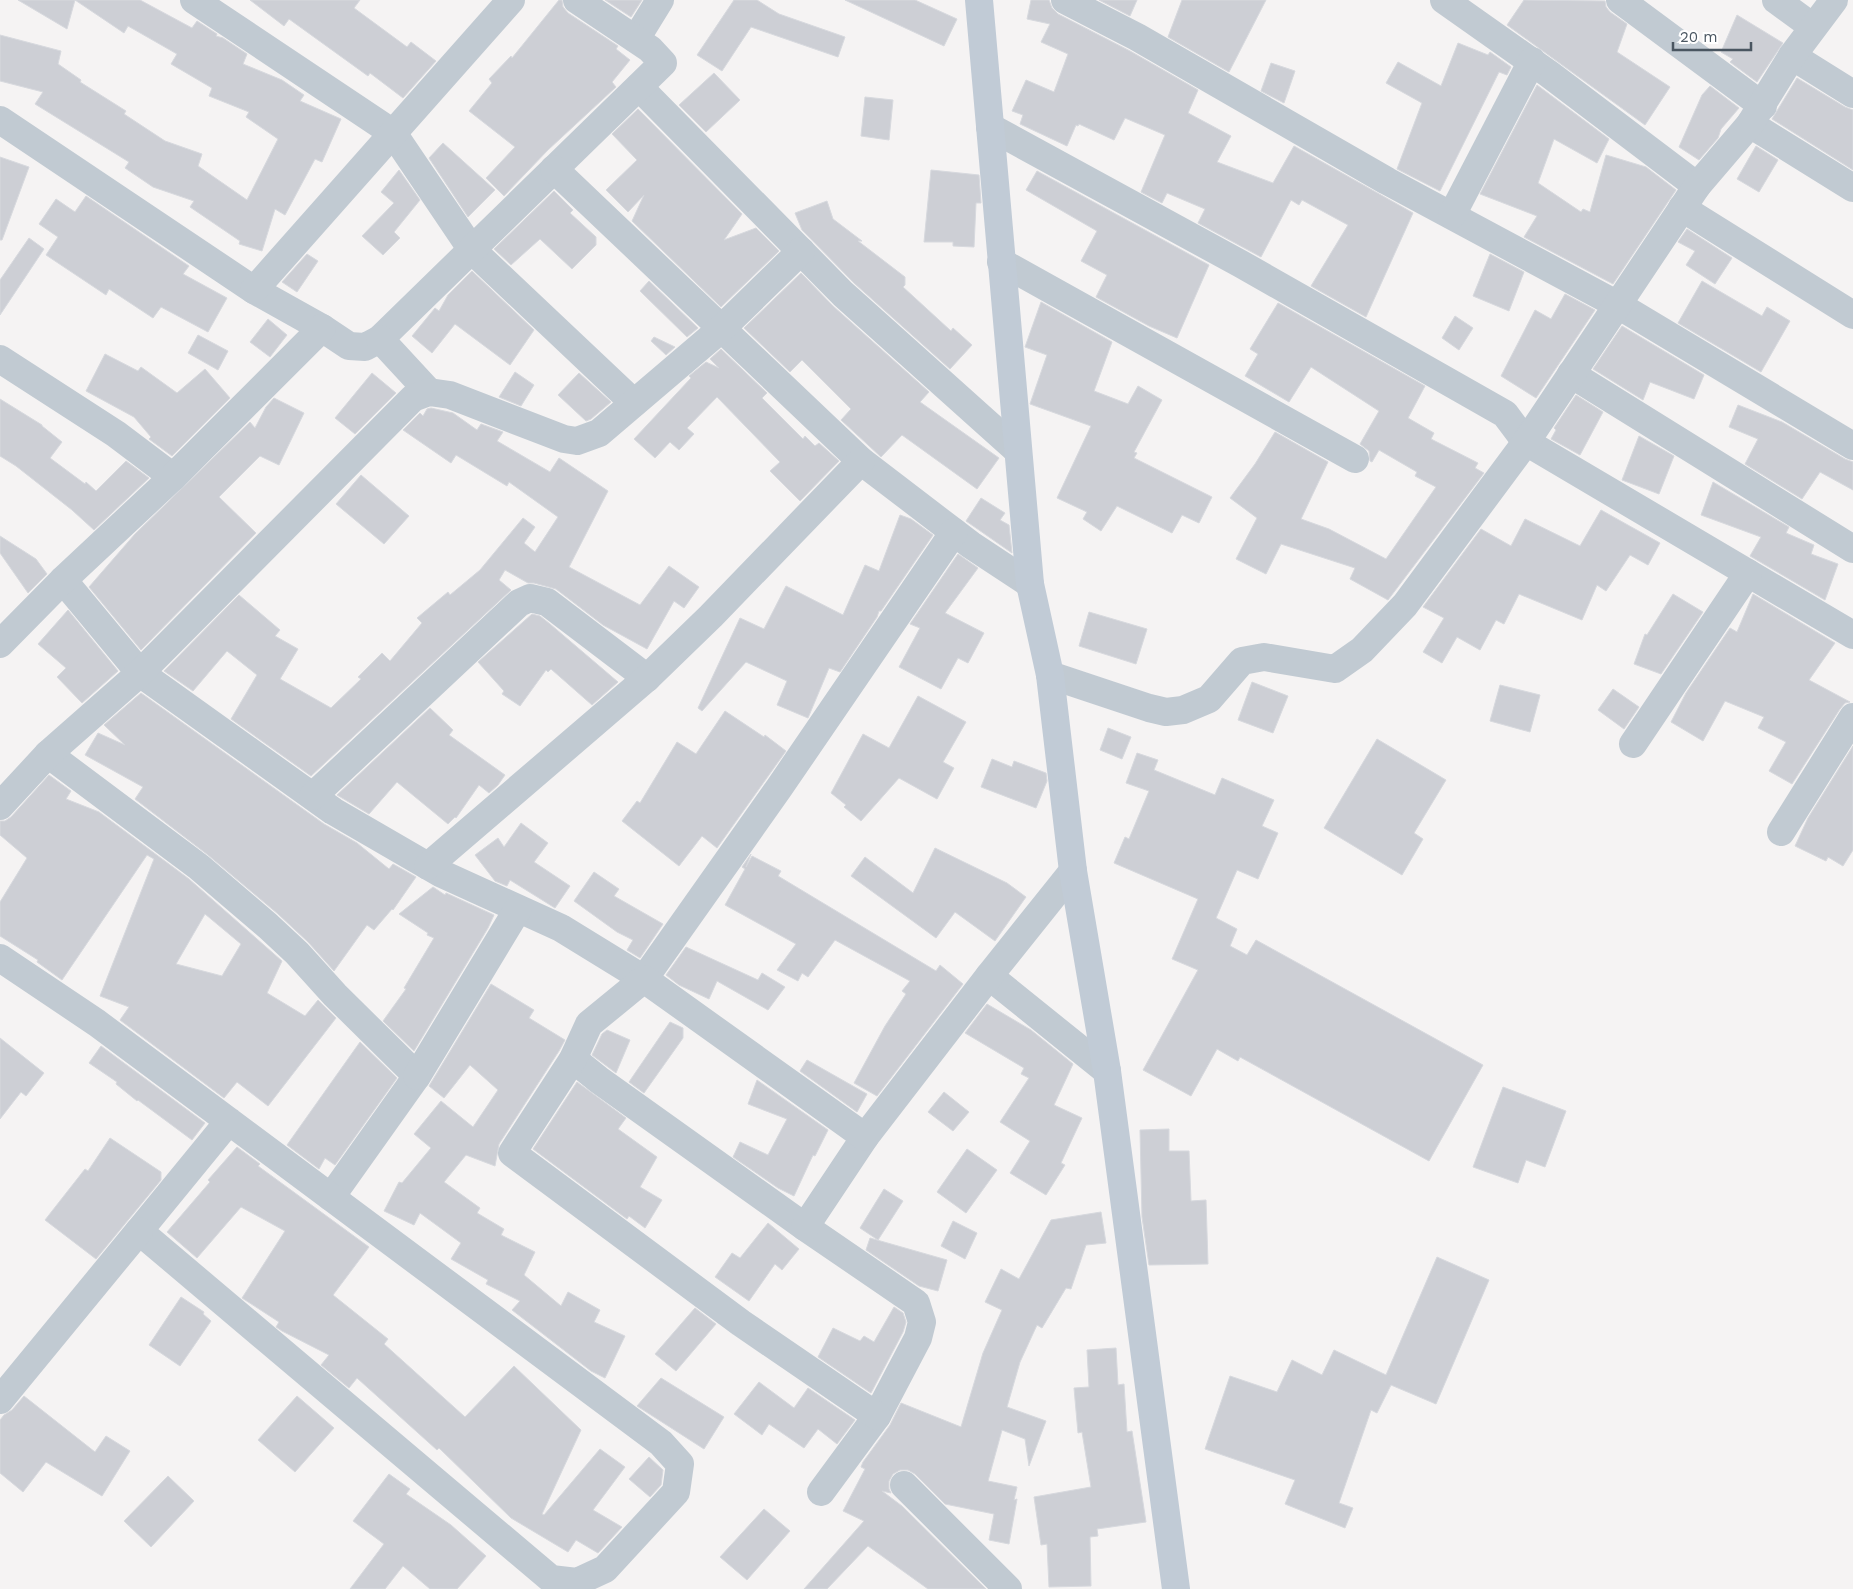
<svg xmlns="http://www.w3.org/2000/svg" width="1853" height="1589" viewBox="0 0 1853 1589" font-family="'Work Sans',sans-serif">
<rect width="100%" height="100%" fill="#f5f3f3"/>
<g fill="#cdcfd5" stroke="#d7d9de" fill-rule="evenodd">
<path d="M18,0H75L67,29Z"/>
<path d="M75,0H140L192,28L197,21L217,34L216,36L223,38L247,54L243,64L282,80L304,95L300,101L341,119L322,162L315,159L285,215L275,209L262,251L239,244L240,241L190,207L194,201L153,187L125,168L129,162L35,104L43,92L0,81V35L61,51L58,64L81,80L80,82L126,111L124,114L165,141L202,154L198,166L247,200L278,139L246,117L249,112L209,96L212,88L171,64L177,54L128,26L124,33Z"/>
<path d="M250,0H360L354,8L407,47L411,42L436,61L403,98L370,73L368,76L289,19L284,26Z"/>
<path d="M559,0H562L563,7L568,13L618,46L616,49L630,60L612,82L616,87L548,150L504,196L486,178L515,147L469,111L492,83L489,79L511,56L512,58Z"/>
<path d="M605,0H642L631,17Z"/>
<path d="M734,0H757L779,14L845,37L838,57L751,27L722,71L697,55Z"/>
<path d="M845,0H915L957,19L944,46Z"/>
<path d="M1031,0H1049L1052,8L1058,14L1130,51L1198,90L1188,113L1231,136L1217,162L1273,183L1294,146L1413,213L1366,317L1311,286L1348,225L1302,200L1299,205L1291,200L1261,257L1198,223L1205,209L1167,193L1162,203L1141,192L1165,135L1125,118L1114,140L1079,124L1078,126L1076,125L1067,146L1020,124L1023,115L1012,111L1026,80L1054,92L1068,54L1041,42L1050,24L1027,19Z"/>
<path d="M1099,0H1137L1130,16Z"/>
<path d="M1182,0H1266L1229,72L1168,37Z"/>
<path d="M1524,0L1605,1L1606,7L1610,12L1627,24L1617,52L1670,87L1645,125L1507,25Z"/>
<path d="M1737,15L1783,43L1757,82L1730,62L1733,59L1721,52Z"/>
<path d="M1458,43L1488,55L1490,52L1511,67L1507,75L1499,72L1440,191L1397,169L1422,103L1386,83L1398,62L1441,86Z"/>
<path d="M1271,63L1295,71L1284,103L1261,91Z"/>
<path d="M714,73L740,100L706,132L679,105Z"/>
<path d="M1797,78L1845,107L1853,110V170L1772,119Z"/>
<path d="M1537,85L1609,139L1597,163L1554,139L1538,183L1581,212L1583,209L1590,212L1606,155L1646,167L1676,190L1613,284L1524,237L1537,216L1480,194Z"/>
<path d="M1710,86L1739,108L1721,129L1718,138L1699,160L1679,147L1702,95Z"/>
<path d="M865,97L893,100L889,140L861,136Z"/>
<path d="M638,109L742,214L724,240L756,228L779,251L721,307L632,221L644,195L628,212L606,190L637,160L612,134Z"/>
<path d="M443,143L495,190L468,217L429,158Z"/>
<path d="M1756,146L1778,160L1759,192L1737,179Z"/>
<path d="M0,157L29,167L2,240H0Z"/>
<path d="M399,170L420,200L394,232L400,238L383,255L362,236L394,203L381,192Z"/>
<path d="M931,170L979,175L981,203H976L974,247L953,246V242H924Z"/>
<path d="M1037,171L1209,265L1177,338L1149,326L1096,297L1107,275L1081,261L1097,231L1026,190Z"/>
<path d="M554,191L573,210L570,213L596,237V245L572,269L540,239L511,265L494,249Z"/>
<path d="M86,196L189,266L183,274L227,298L208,332L161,307L153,318L109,289L106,295L46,255L58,237L39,224L56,199L75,212Z"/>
<path d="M827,201L833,219L862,241H858L905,277V285L903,287L951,331L953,328L972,345L950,369L854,283L802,230L795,213Z"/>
<path d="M1687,229L1732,258L1715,284L1686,265L1695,251L1678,242Z"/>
<path d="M29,238L44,249L0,315V280Z"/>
<path d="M307,254L318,261L297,292L282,282Z"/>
<path d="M1490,254L1524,272L1509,311L1473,296Z"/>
<path d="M472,271L534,330L510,365L455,324L432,353L412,336L435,308L439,311L448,295Z"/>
<path d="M801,273L833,306L929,392L920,402L999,458L977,489L902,435L881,457L841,420L851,409L802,360L790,372L744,328Z"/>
<path d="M649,281L698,328L687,337L640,291Z"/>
<path d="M1702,281L1762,316L1767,307L1790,321L1761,372L1678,323Z"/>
<path d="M1565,294L1595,310L1536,398L1501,376L1535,310L1551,319Z"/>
<path d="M1041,302L1112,342L1094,391L1128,404L1138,386L1162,400L1134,452L1137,453L1134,458L1212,497L1199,523L1182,515L1172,533L1117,506L1101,531L1083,519L1087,512L1057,498L1091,426L1030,404L1047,355L1025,347Z"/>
<path d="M1278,303L1425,386L1408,418L1434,433L1431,439L1478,463L1475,468L1484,473L1388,600L1350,579L1355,568L1281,544L1266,574L1236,559L1257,518L1230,498L1255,464L1275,432L1328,462L1301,519L1329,529L1386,559L1436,487L1415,476L1417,472L1379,450L1372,462L1370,461L1369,451L1360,444L1379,411L1311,367L1289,402L1245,376L1258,354L1250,349Z"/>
<path d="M1455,316L1473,328L1459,350L1442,338Z"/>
<path d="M268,319L287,335L270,357L250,342Z"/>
<path d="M1622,326L1704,375L1694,399L1650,382L1643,400L1593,369Z"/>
<path d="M198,335L228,351L218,370L188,353Z"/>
<path d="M654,337L675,347L666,355L651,341Z"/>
<path d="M721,349L767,393L762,398L803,439L805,436L815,446L819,443L839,461L800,501L770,471L780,462L717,397L687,428L694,434L679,450L670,442L655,458L634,439L691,378L689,376L706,362L719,368L710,359Z"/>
<path d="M105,354L138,371L141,367L177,393L205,369L230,398L172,456L149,439L151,437L134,417L86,391Z"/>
<path d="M515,372L534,385L521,406L499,397Z"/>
<path d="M372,373L396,393L355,434L335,418Z"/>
<path d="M579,373L611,402L591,419L586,421L558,395Z"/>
<path d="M1576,395L1603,412L1580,455L1551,439L1556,430L1554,428Z"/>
<path d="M274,398L304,413L279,465L260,456L219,497L256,533L141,650L89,587L135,534L250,422L255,428L266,407Z"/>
<path d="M0,399L42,425V426L62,442L50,458L85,484L86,482L96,491L126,461L149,478L94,530L72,510L16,466L0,456Z"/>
<path d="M1738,405L1782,422L1845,459L1853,462V490L1820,472L1802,499L1745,464L1758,439L1729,427Z"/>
<path d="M431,408L453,413L477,430L481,424L503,432L497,441L550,472L559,458L608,491L569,567L640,605L669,566L699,587L684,608L674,601L647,649L603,625L556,589L534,583H528L505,570L499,580L511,590L311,776L231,719L257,675L227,651L193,691L164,671L239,595L280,630L275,636L298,649L280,679L331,708L361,679L358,677L382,653L390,661L422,623L417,618L448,592L450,595L480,570L523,518L535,527L524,543L535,552L558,517L509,482L507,486L456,455L451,463L403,430L420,413L423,416L427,409Z"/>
<path d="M1639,436L1674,456L1659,494L1622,480Z"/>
<path d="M361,475L409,516L384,544L336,504Z"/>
<path d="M1713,482L1789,527L1786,533L1814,545L1811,554L1838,564L1825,600L1750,556L1761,537L1701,515Z"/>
<path d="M981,498L1005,513L1000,520L1009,525L1012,553L966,521Z"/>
<path d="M1601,510L1660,543L1648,565L1630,555L1606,591L1597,585L1582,620L1519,594L1504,624L1496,620L1480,650L1457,637L1442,663L1423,652L1444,618L1423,607L1481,529L1511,546L1525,519L1580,546Z"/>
<path d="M900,515L911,519L933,535L881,611H879L877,617L840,672L829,668L808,718L777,705L787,681L746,662L702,711L698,708L740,618L764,629L786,586L843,615L865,565L879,571Z"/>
<path d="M0,536L36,559L47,574L28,593L0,553Z"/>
<path d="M958,554L978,568L945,613L984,633L968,663L958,658L941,689L899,667L920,628L910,624Z"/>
<path d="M1673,594L1703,612L1661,674L1634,664L1645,634L1647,635Z"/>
<path d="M1753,594L1835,643L1809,680L1850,702L1845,703L1840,709L1792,784L1769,771L1786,742L1758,728L1764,717L1725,701L1703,741L1671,722L1686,693L1730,628L1737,632Z"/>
<path d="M68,610L118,671L82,703L57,677L66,668L38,644Z"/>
<path d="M1089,612L1147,629L1136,664L1079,646Z"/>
<path d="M532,614L540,616L550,624L618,682L592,705L551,669L548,672L546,670L520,706L502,694L504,691L478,662Z"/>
<path d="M1252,682L1288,696L1273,733L1238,720Z"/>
<path d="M1500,685L1540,695L1530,732L1490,721Z"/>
<path d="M1613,689L1639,707L1624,729L1598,710Z"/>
<path d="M141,693L324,824L357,843L389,869L393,864L416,877L393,910L392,909L374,930L367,925L334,971L308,942L278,914L208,855L135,799L143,787L85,755L98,733L125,745L104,725Z"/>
<path d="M918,696L966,722L943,762L954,768L937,799L899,778L861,821L844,807L846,805L831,793L863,734L889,748Z"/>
<path d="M430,708L453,730L449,735L505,775L498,785L489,793L479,785L456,818L455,817L448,824L397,782L369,814L337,795Z"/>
<path d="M725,711L764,737L765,735L786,751L717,848L702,836L679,866L622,821L637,801L640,803L677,742L696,754Z"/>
<path d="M1108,728L1131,737L1122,759L1100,750Z"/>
<path d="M1377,739L1446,780L1414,833L1423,839L1402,875L1324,828Z"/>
<path d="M1853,746V850L1843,866L1828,857L1826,861L1795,846L1808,818Z"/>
<path d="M1137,753L1158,760L1154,770L1215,795L1222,778L1274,800L1262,826L1278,833L1258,879L1237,870L1216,918L1237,929L1230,946L1247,955L1256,940L1483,1065L1429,1161L1240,1057L1238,1061L1217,1049L1191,1096L1143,1070L1198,970L1172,959L1198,899L1114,863L1125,837L1129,839L1149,791L1126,783Z"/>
<path d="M992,759L1012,767L1014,761L1046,773L1047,781L1036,808L981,787Z"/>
<path d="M49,775L71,791L66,799L99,812L189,879L282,961L267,993L305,1016L318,1000L336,1018L268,1106L237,1082L224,1098L120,1020L129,1007L100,996L154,859L147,855L62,980L37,962L38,960L0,936V902L27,858L0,835V821H5L11,817ZM205,914L241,944L222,976L176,964Z"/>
<path d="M521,823L548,843L534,862L570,886L555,908L510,880L507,886L495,881L475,855L498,838L504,847Z"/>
<path d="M935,848L1007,883L1026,897L995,941L955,912L936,938L851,876L865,857L913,893Z"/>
<path d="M751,854L746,867L752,856L781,871L778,876L936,971L940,965L963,984L877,1096L854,1083L885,1026L906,994L902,991L910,981L835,940L808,977L802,973L798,981L777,970L796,944L725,905L745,869L742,867Z"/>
<path d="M594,872L619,889L614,896L663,924L640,958L627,950L633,940L617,932L574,901Z"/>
<path d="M433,887L445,895L446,893L494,915L488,928L414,1051L383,1021L406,989L404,988L434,938L427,935L428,933L399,914Z"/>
<path d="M686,947L758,980L762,973L785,987L768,1010L717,981L709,999L679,985L666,975Z"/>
<path d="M491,984L534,1010L529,1018L565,1040L559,1051L499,1144L495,1166L466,1155L444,1182L480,1208L477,1213L504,1229L501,1235L535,1252L524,1275L561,1306L568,1292L600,1310L594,1322L625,1336L605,1378L591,1371L512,1310L520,1301L486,1284L488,1280L451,1259L461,1243L420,1213L414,1225L384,1211L399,1182L402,1183L431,1148L414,1134L441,1101L473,1127L498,1090L470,1065L444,1098L429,1086Z"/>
<path d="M987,1004L1031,1030L1073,1064L1054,1105L1082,1118L1061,1163L1065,1165L1046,1195L1010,1173L1030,1141L1000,1122L1029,1078L1021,1074L1024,1068L965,1033Z"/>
<path d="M670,1022L683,1028V1038L644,1093L629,1082Z"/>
<path d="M607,1030L630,1040L616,1073L592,1055L602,1034Z"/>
<path d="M0,1038L44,1073L26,1096L21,1092L0,1119Z"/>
<path d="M360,1042L397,1078L335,1165L325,1158L319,1169L287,1145Z"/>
<path d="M101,1046L205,1123L192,1140L138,1100L137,1101L116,1084L117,1082L89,1063Z"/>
<path d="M807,1060L867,1094L857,1112L800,1071Z"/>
<path d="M757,1080L828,1130L815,1156L813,1155L794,1196L778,1188L733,1157L740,1142L768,1155L787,1119L748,1104Z"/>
<path d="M577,1082L626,1118L618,1129L657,1157L640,1187L662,1200L645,1228L629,1216L627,1219L533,1149Z"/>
<path d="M1503,1087L1566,1111L1545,1167L1526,1160L1518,1183L1473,1167Z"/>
<path d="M944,1092L969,1112L953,1131L928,1112Z"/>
<path d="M1169,1129V1151H1189L1191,1201L1206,1200L1208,1264L1149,1265L1142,1217L1140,1130Z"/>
<path d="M110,1138L161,1172V1180L96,1259L45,1220L85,1169L88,1171Z"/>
<path d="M237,1147L260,1164L258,1166L369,1247L333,1295L388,1339L384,1344L465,1417L514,1366L581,1430L542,1514L544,1515L600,1449L625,1467L593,1510L622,1527L598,1553L576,1540L568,1552L511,1518L439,1448L437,1450L357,1378L349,1388L321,1365L329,1355L282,1331L276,1327L279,1322L242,1298L285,1231L241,1207L197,1258L167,1232L210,1182L208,1180Z"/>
<path d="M967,1149L997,1170L966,1213L937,1192Z"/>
<path d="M884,1189L903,1201L878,1240L860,1228Z"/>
<path d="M1101,1212L1106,1243L1086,1245L1071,1289L1066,1288L1042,1328L1037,1325L1020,1362L1007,1407L1046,1421L1029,1466L1025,1439L1002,1430L988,1481L1017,1487L1014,1500L1017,1499L1009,1544L989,1540L994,1514L945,1504L915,1474L908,1470H900L893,1474L889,1481V1489L891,1493L882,1491L902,1506L986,1589H928L868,1546L827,1589H804L864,1521L843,1511L865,1469L861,1467L863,1462L890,1425L901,1403L961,1427L983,1353L1002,1310L985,1302L1001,1269L1019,1279L1051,1220Z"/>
<path d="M953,1221L977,1233L965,1259L941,1246Z"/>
<path d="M768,1223L799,1249L782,1270L775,1264L749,1301L715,1277L732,1253L740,1258Z"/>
<path d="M870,1238L947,1260L938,1291L919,1286L866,1250Z"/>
<path d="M1437,1257L1489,1280L1436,1404L1391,1385L1377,1413L1371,1410L1339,1503L1353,1508L1345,1528L1285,1504L1295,1480L1205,1449L1230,1376L1277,1392L1292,1360L1322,1375L1334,1350L1386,1375Z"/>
<path d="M181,1297L204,1312L203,1314L211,1321L180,1366L149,1345Z"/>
<path d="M894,1307L903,1313L906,1322L903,1332L871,1393L818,1357L833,1328L860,1341L864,1336L874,1342Z"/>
<path d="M695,1308L716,1324L676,1371L655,1354Z"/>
<path d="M1116,1348L1118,1385L1124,1384L1127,1432L1132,1431L1146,1522L1097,1529L1098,1536L1090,1537L1091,1586L1049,1587L1047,1544L1041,1545L1034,1497L1091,1487L1082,1432L1078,1433L1074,1388L1089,1387L1087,1350Z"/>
<path d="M661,1378L724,1417L704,1449L637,1406Z"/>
<path d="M759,1382L794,1408L808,1388L855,1420L837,1444L818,1429L804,1448L769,1424L762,1435L734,1414Z"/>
<path d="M24,1396L95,1452L106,1436L130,1451L102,1496L46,1462L23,1492L0,1473V1420L4,1415L12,1410Z"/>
<path d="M297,1396L334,1428L295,1472L258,1440Z"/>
<path d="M649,1457L663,1470L661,1485L650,1497L629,1479Z"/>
<path d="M389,1474L410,1489L406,1494L451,1525L486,1556L457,1589H430L403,1566L385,1589H350L384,1544L353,1521Z"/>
<path d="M168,1476L194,1501L151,1547L124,1521Z"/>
<path d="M764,1509L790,1531L747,1580L720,1557Z"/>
</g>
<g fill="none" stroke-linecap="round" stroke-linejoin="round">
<g stroke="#c1cad2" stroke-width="28">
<path d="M194,0L393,133L472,250L634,403"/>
<path d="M1065,0L1137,37L1387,181L1618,305L1853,446"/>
<path d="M1444,0L1549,74L1697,186"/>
<path d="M1620,0L1763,106"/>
<path d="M1776,0L1813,27"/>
<path d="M636,39L660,0"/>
<path d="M1792,56L1853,94"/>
<path d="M639,87L843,294L1017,450"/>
<path d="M0,120L254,290L322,328L349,346L365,347L380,339L663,63L650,49L577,0"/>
<path d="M1750,124L1853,188"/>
<path d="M990,127L1241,264L1505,414L1526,442L1853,635"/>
<path d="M554,169L861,461L971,545L1030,584"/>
<path d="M1682,208L1853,315"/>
<path d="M1452,215L1532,61"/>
<path d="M1001,262L1355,459"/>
<path d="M254,290L511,0"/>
<path d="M380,339L429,392"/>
<path d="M0,359L116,434L173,477"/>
<path d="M1571,374L1853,549"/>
<path d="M63,580L140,673L333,811L440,873L561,928L644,979L779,788L954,532"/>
<path d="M0,644L63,580L173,477L322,328"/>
<path d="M1050,675L1149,708L1166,712L1183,710L1209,699L1242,661L1264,657L1335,669L1362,650L1405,605L1526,442L1697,186L1750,124L1792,56L1834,0"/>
<path d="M1633,744L1748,573"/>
<path d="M48,754L199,867L268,926L297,953L335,995L417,1076L331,1197"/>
<path d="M313,796L519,603L530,598L547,602L647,678"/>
<path d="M0,806L48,754L140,673L413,398L429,392L450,395L564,439L577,441L599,433L721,329L801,251"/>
<path d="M1781,832L1853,717"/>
<path d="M428,866L647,678L711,616L861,461"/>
<path d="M0,958L97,1023L661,1443L680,1464L676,1492L605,1569L577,1582L551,1579L139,1231L229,1121"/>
<path d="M989,976L1107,1071"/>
<path d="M573,1059L599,1080L805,1227L916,1303L922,1322L918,1338L877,1416L821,1492"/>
<path d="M417,1076L518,909"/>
<path d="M805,1227L865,1137"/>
<path d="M0,1400L139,1231"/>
<path d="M877,1416L741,1323L512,1153L573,1059L589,1024L644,979L865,1137L989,976L1073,871"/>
<path d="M904,1485L1008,1589"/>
</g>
<path stroke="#c1cbd6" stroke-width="28" d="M979,0L1030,584L1050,675L1073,871L1107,1071L1176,1589"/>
</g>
<path d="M1673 42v8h78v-8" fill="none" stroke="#4a5661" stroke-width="2.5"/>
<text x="1680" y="42" font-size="15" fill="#4a5661" stroke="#ffffff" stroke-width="4" paint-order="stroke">20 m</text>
</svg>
